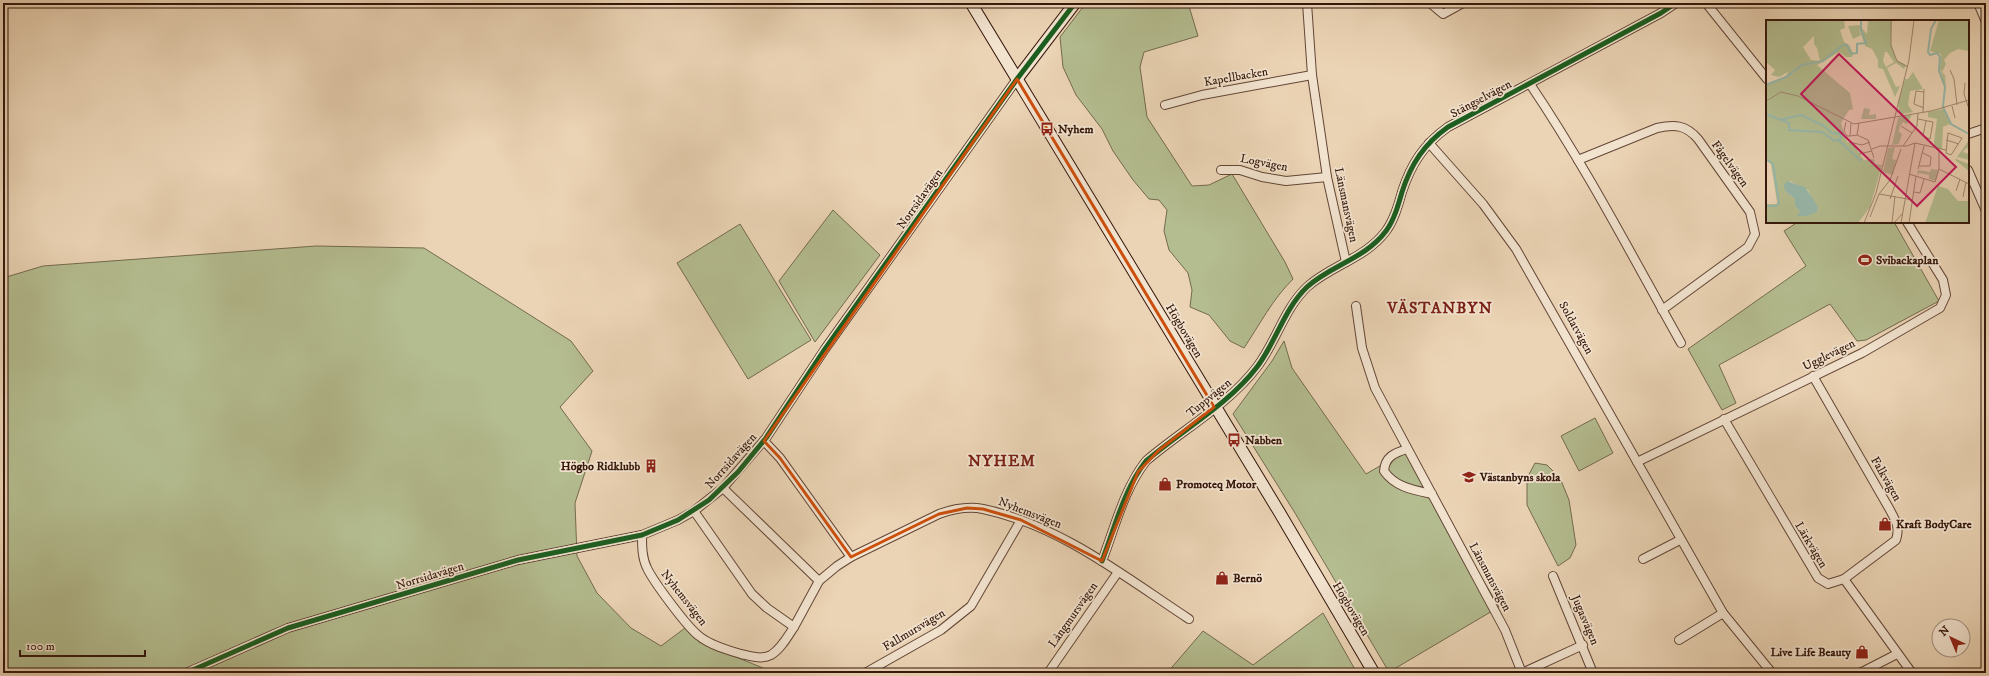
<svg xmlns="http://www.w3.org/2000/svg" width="1989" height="676" viewBox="0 0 1989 676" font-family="'IM FELL DW Pica',serif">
<rect width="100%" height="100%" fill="#ebd4b5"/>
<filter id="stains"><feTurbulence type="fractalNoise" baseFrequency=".005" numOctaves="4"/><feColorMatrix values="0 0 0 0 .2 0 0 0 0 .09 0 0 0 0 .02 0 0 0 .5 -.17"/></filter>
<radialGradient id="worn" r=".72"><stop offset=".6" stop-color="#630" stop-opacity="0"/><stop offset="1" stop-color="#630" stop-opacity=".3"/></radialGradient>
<g fill="#b4bd90" stroke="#746a4e">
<path d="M1086,3H1188L1198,36L1144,52L1140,67L1147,117L1192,186L1209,185L1232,174L1285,262L1293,279C1272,300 1260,324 1244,348L1230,341L1209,315L1190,307L1192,290L1188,273L1169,250L1164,231L1167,210L1159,200L1149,199L1133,180L1113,151L1102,129L1076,95L1063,67L1060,37Z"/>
<path d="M833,210L880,255L815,342L779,281Z"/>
<path d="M1798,222H1894L1939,301L1866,340L1857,341L1830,304L1719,365L1736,403L1722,410L1688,349L1806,266L1784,231Z"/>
<path d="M740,224L811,340L748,379L677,263Z"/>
<path d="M316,246L424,248L571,341L593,371L560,407L592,451L575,503L577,556L597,593L631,628L661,646L685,628L699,642L763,668L768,673H3V278L43,266Z"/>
<path d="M1284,341L1292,368L1366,474L1411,448L1450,524L1499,607L1389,672L1295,513L1233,414L1272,361Z"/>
<path d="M1595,418L1613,453L1579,471L1561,436Z"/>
<path d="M1535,463L1547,465L1560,478L1569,500L1576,545L1570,558L1558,566L1527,505V478Z"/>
<path d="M1323,613L1357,673H1167L1203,631L1253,665Z"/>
</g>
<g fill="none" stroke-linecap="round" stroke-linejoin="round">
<g stroke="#624636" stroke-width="10">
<g id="street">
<path d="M1307,3L1312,75L1327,177L1346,262"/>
<path d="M1430,3L1443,14L1463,3"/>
<path d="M1706,3L1767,79"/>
<path d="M1978,3L1986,22"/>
<path d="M1530,84C1586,167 1632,256 1681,343"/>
<path d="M1165,105L1202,95L1312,75"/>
<path d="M1968,134L1986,128"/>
<path d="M1429,143L1483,204L1516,249L1723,613L1772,673"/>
<path d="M1578,160L1657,128C1675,124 1686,125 1698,139L1750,212L1755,234L1748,247L1662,310"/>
<path d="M1221,170H1240L1262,177L1286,181L1327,177"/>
<path d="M1968,170L1986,211"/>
<path d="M1356,306L1362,348L1375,388L1505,630L1522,673"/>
<path d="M1813,376L1890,510C1896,521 1900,528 1896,540L1844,579"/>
<path d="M1724,419L1818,578L1828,584L1844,579L1912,673"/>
<path d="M764,441L780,458L851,557L939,514C953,509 968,506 983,509C1060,525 1125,577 1189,619"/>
<path d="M1407,449C1394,453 1385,457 1384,471C1395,487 1413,490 1432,494"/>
<path d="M1637,462L1862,353L1940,308L1946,295L1943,280L1907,222"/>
<path d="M723,488L819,581"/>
<path d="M694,511L752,594L767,608L794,627L819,581L837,566L851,557"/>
<path d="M642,535C642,546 642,558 647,568C653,581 687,627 699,636C710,645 727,650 741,654C750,656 761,660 771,655C781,649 788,636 794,627"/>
<path d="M1643,559L1680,540"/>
<path d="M1102,561C1115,527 1124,489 1146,461C1182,430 1228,405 1257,367C1276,342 1284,309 1307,287C1331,265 1365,259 1386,231C1394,220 1398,206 1402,192C1411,164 1424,144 1448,127L1661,13L1676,3"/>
<path d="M1553,576L1593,673"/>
<path d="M1679,640L1723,613"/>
<path d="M186,673L288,628L518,560L642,535L678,520L694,511L723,488L766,438L825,349L1017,79"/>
<path d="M865,673L941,630L971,606L1021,520"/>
<path d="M1048,673L1118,572"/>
<path d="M1522,673L1583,645"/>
<path d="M1860,673L1897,654"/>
</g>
</g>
<g stroke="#35170b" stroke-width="13">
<g id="secondary">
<path d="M971,3L1278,510L1374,673"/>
<path d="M1017,79L1075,3"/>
</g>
</g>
<use href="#street" stroke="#f2e3cf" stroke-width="8"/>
<use href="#secondary" stroke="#f2e3cf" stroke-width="11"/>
<g stroke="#f2e3cf" stroke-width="8">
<g id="cycleway">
<path d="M1102,561C1115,527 1124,489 1146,461C1182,430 1228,405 1257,367C1276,342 1284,309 1307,287C1331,265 1365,259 1386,231C1394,220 1398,206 1402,192C1411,164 1424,144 1448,127L1661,13L1676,3"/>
<path d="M186,673L288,628L518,560L642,535L678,520L709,500L738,472L766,438L825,349L1017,79L1075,3"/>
</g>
</g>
<use href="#cycleway" stroke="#1b5e20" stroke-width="5"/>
</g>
<path fill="none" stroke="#cd4f0c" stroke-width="3" stroke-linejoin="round" d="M1017,79L1214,407L1158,451L1138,472L1102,561L1021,520L983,509L967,508L939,514L851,557L780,458L764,441Z"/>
<defs>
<g id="bus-bare" transform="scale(1.08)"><path d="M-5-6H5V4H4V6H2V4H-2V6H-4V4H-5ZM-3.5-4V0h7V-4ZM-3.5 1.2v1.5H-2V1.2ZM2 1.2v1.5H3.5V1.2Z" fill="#8f2418" stroke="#f2e3cf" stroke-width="2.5" paint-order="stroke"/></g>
<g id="stadium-bare" transform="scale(1.08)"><path d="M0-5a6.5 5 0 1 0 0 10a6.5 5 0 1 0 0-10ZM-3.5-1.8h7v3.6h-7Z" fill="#8f2418" stroke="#f2e3cf" stroke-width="2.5" paint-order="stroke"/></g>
<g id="building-bare" transform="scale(1.08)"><path d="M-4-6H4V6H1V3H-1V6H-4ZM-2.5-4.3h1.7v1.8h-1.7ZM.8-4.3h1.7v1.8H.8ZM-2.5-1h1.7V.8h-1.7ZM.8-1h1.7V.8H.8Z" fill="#8f2418" stroke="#f2e3cf" stroke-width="2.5" paint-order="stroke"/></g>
<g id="school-bare" transform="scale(1.08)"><path d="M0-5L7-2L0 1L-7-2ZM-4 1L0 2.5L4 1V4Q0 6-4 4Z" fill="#8f2418" stroke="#f2e3cf" stroke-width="2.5" paint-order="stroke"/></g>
<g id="shop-bare" transform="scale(1.08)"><path d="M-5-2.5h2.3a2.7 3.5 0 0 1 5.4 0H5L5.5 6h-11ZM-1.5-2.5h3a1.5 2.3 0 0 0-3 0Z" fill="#8f2418" stroke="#f2e3cf" stroke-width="2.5" paint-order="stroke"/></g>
</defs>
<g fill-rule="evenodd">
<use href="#bus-bare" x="1047" y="129"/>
<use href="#stadium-bare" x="1865" y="260"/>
<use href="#bus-bare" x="1234" y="440"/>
<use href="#building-bare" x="651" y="466"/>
<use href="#school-bare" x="1469" y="477"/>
<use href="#shop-bare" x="1165" y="484"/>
<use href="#shop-bare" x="1885" y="524"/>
<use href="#shop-bare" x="1222" y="578"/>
<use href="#shop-bare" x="1862" y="652"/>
</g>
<g text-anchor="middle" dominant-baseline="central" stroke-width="3.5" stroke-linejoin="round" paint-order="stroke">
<g font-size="12" fill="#35170b" stroke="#f2e3cf">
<text transform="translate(1236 77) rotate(-10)">Kapellbacken</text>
<text transform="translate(1481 99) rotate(-28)">Stängselvägen</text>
<text transform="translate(1264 163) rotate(11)">Logvägen</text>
<text transform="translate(1730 164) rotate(54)">Fågelvägen</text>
<text transform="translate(920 199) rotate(-55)">Norrsidavägen</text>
<text transform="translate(1346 205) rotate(78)">Länsmansvägen</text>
<text transform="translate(1576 328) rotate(61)">Soldatvägen</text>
<text transform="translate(1184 331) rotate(59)">Högbovägen</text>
<text transform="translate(1829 355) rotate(-26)">Ugglevägen</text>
<text transform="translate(1209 398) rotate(-39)">Tuppvägen</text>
<text transform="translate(731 461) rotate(-48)">Norrsidavägen</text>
<text transform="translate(1886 479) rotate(60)">Falkvägen</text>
<text transform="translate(1030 513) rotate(21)">Nyhemsvägen</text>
<text transform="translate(1811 545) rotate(59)">Lärkvägen</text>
<text transform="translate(430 576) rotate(-17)">Norrsidavägen</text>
<text transform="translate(1490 577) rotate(62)">Länsmansvägen</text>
<text transform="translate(684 598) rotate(52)">Nyhemsvägen</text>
<text transform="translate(1351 609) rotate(59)">Högbovägen</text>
<text transform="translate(1073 615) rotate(-55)">Långmursvägen</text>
<text transform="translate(1585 620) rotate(67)">Jugasvägen</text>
<text transform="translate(914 630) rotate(-31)">Fallmursvägen</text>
</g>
<g font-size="12" font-weight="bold" fill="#35170b" stroke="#f2e3cf" text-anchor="start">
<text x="1058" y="129">Nyhem</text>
<text x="1876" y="260">Svibackaplan</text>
<text x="1245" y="440">Nabben</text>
<text x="640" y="466" text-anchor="end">Högbo Ridklubb</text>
<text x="1480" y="477">Västanbyns skola</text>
<text x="1176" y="484">Promoteq Motor</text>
<text x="1896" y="524">Kraft BodyCare</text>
<text x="1233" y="578">Bernö</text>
<text x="1851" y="652" text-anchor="end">Live Life Beauty</text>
</g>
<g font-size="16" font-weight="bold" letter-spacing="1" fill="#7a1f14" stroke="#f2e3cf">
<text x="1440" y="308">VÄSTANBYN</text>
<text x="1002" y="461">NYHEM</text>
</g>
</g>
<g transform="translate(1766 20)">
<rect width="203" height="203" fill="#ebd4b5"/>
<path d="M0,0H78L79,8L74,10L78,22L83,25L87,33L86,37H80L73,32L51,45L84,73L87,89L83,90L75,103L81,122L87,124L98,140L108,139L109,144L116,145L104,187L92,203H0V184H11V182L5,144L0,140V64L20,56L22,52L13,57L5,55L9,50L0,42ZM48,16V24L51,28L54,41L45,40L37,27ZM24,161L42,170L47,182L52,187L51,192L32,196L34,191L29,186V179L19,171V166ZM102,0L126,1L125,23L131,40L140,45L138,49L130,43L121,48L130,67L134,66L129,77L117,49L112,48V40L106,29L99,26L94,10L99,13L93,9L95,15L87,19L82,6L93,5L101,14ZM119,32H121L128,42L120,47L117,41ZM173,0H203V31L192,29L184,33L178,40L180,44L176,52L179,55L180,71L174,48L175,34L164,31ZM147,52L157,69L144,71L142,85L147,92L137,94L133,92L132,82L139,59H142ZM98,88L104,89L103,95L110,94V99H95ZM177,89L184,104L177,107L176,129L170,128L168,122L171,99L162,97V92ZM146,94L141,104L137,102L134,106L133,112L136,114L133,124L126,125L132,98ZM203,120V129L200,128L197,132L203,134V140L192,137L190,139L203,144V151L189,140ZM129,127L126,139L130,140L127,155L117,152L122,128ZM165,149L173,150L170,161L163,159V155L153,153L151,156L152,150L164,152ZM172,166L182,169L192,181H203V203H159Z" fill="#b4bd90" fill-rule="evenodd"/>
<path d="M21,161L39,167L52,187L51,192L41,196H31L34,191L29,186V179L19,171L18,165Z" fill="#98b8ab"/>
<path fill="none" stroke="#98b8ab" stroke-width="2" d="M170,0L165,9L162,32L164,35L171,33L174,37L173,51L179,67L177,87L185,104L203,114M0,65L20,57L36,45L57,41L77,25H81L85,34L91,33V24L100,23L95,10V0M0,94L23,103V110L56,112L69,121L72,120L94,140H96M14,100L35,95L58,106L66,113L74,114L75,118L73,120M0,139L7,144L13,183L10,186H0"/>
<path fill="none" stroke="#a28871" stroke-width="1" d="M125,0V26L131,41L142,47M184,50L188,59L191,85M199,63L198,74L203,89M0,81L15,72L32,76L88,104L165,91L203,80M186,86L189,98M158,88L148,84L150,71L158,72M157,92L158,69M152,99L167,102L164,119L157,116L160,101M80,102L78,111L81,116H84M85,103L84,116L91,115M93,103L91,115L102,120L108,138M135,106L146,113M182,113L196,118L185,135L180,133ZM180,120L193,124M83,122L96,125L104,122M137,126L151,106L152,93M106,129L114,126H141L149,123L180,130M173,129V149L203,164M93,134L106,131M153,146H164L165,137L157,133M152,149L158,126M143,154L169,162L173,149M190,171L194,159M148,172L154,173L158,159M113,174L147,180M197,177L200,162M124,179L132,156M104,197L113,174L124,160L135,129M98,203L110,173L143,40L148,0M126,203L129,176M128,203L136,194M135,203L149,123M143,203L150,156"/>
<path fill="#c2185b" fill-opacity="0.15" stroke="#c2185b" stroke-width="2" d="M73,34L190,147L151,186L35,74Z"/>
<rect width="203" height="203" fill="none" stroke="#35170b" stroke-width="2"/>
</g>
<rect width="1989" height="676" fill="none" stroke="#ebd4b5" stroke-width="16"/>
<rect x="4" y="4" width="1981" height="668" fill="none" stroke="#35170b" stroke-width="2"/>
<rect x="8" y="8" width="1973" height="660" fill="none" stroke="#35170b"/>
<g transform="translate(1951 638) rotate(316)"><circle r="19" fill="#f2e3cf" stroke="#a69181"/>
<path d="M0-3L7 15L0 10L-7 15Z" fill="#8f2418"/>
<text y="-6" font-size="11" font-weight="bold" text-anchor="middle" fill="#35170b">N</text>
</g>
<path d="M20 650v6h125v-6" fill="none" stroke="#35170b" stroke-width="2"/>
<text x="26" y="650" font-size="12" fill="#35170b" stroke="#f2e3cf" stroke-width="3" paint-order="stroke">100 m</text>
<rect width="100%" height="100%" filter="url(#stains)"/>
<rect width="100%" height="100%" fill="url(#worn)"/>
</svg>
